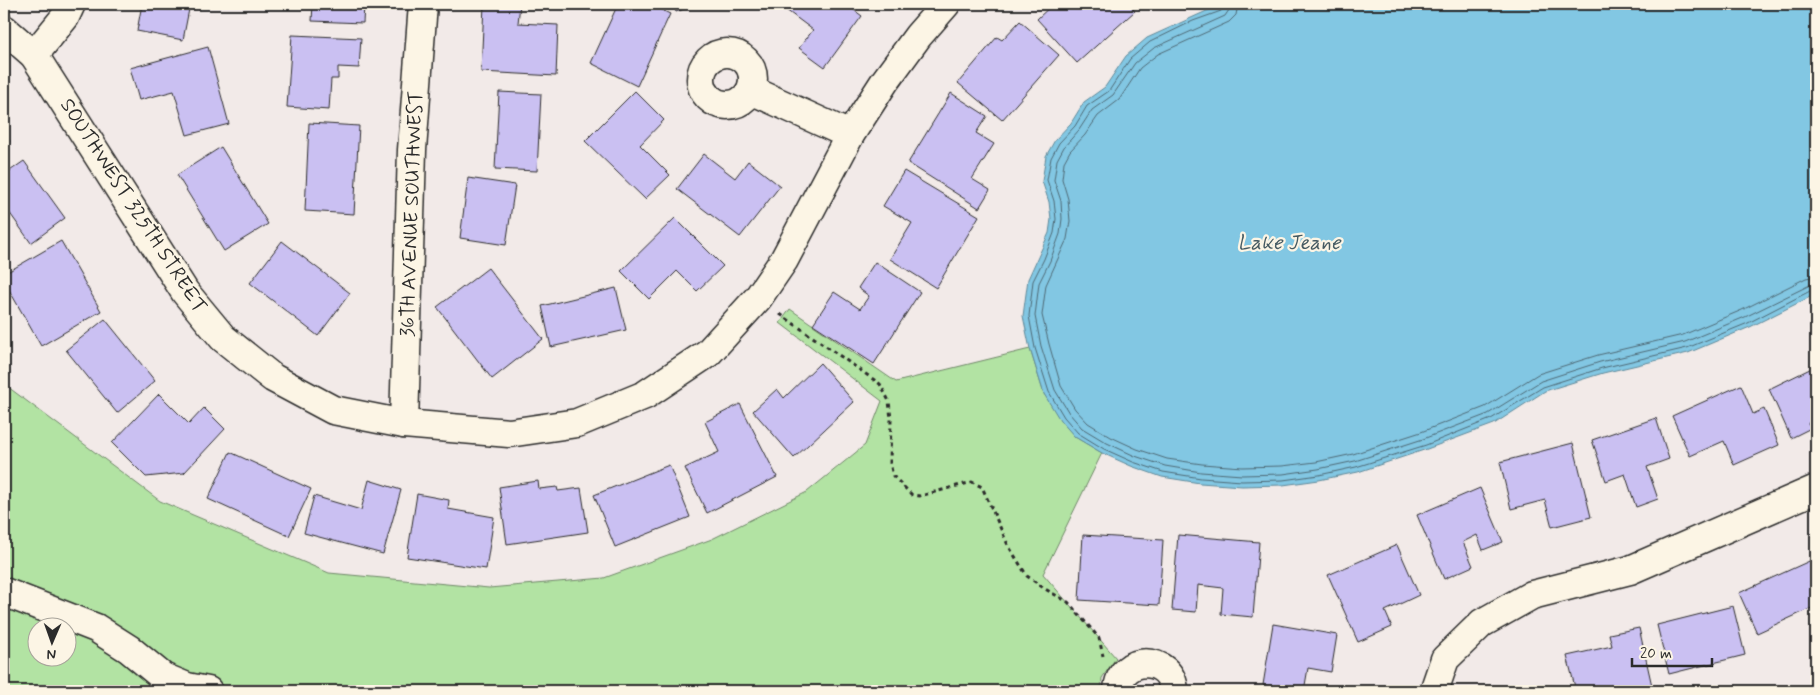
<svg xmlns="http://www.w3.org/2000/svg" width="1820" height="695" viewBox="0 0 1820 695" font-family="Mynerve,sans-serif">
<rect width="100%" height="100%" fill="#f2eae8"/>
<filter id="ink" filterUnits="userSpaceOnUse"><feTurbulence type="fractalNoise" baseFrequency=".02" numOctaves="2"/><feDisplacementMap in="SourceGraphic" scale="10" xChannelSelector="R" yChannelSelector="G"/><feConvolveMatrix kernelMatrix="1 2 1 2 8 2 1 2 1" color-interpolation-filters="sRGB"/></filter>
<g filter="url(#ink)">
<path fill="#b2e3a3" stroke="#6e8767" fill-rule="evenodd" d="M790,309L896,382L1030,349L1044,394L1075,437L1102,453L1043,574L1116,658L1102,678L1101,691H4V384L160,501L329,573L489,588L604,578L712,539L807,492L865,445L882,401L780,323ZM38,628H68V658H38Z"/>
<path fill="#82c7e3" stroke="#5f8999" d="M1222,4H1816V294L1750,327L1688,353L1603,373L1545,391L1494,424L1427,449L1358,472L1319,480L1283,485L1242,486L1200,483L1162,477L1131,466L1102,453L1075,437L1060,420L1044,394L1030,349L1023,316L1028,279L1049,233L1051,219L1049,202L1042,181L1046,156L1055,140L1071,123L1084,102L1105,87L1126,56L1147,38Z"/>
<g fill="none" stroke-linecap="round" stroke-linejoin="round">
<g stroke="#4e6975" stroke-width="1">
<path d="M1224,4V7L1221,11L1193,21L1150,42L1130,59L1109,91L1087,106L1075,126L1059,143L1051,158L1047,180L1054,201L1056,219L1054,233L1044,259L1033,281L1029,316L1035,348L1049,392L1064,417L1078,433L1104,449L1133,462L1163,472L1201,478L1242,481L1283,480L1319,475L1356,467L1426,445L1491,419L1543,387L1602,368L1687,348L1748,323L1812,290H1816"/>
<path d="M1230,4L1229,10L1225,16L1154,48L1135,63L1113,95L1092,110L1079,130L1064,147L1057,160L1054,180L1061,201L1062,219L1060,234L1050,261L1039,283L1035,316L1041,346L1055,390L1069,413L1082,428L1107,443L1135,456L1165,466L1201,472L1242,475L1283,474L1318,469L1355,461L1423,439L1488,414L1541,381L1600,362L1685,342L1745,317L1810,285L1816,283"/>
<path d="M1238,4L1236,15L1229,22L1158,54L1140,68L1119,100L1098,116L1085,135L1070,151L1064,162L1062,179L1068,199L1070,221L1067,239L1046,285L1042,315L1049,344L1061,386L1075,409L1088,423L1111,437L1137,449L1167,459L1202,464L1242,467L1282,466L1316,462L1353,454L1421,432L1485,407L1538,374L1598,355L1683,335L1742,310L1806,278L1816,276"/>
</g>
</g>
<g fill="#cac0f2" stroke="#2b2b2b">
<path d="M142,4H190L183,40L137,31Z"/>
<path d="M313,4H364L363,23L312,21Z"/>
<path d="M484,4H520L518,23L558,25L556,76L481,72Z"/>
<path d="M618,4H649L670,14L637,86L591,63Z"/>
<path d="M673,4H697L676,12Z"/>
<path d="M778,4H846L862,16L825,67L799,48L813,30Z"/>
<path d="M1053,4H1128L1135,11L1077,63L1037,19Z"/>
<path d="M1020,21L1059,55L1002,120L958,83L997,37L1002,40Z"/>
<path d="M292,35L361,38L359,68L338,67V79H331L329,110L287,107Z"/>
<path d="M208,47L229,124L187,135L174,91L139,100L130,68Z"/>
<path d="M635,91L664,120L640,145L670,175L645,199L585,141Z"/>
<path d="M499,92L541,94L537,171L495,169Z"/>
<path d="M951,93L987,116L976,133L994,144L972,179L990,190L979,208L908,163Z"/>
<path d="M309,123L359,126L354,214L305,211Z"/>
<path d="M4,135L10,141L4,148Z"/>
<path d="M221,147L268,224L224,251L177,175Z"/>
<path d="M704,154L735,178L748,161L780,186L740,237L677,189Z"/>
<path d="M24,161L65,218L31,243L4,205V175Z"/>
<path d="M904,171L979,216L936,288L890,259L912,223L883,206Z"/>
<path d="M468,178L515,185L506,245L460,238Z"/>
<path d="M675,218L723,266L697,291L677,271L649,299L621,271Z"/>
<path d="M61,241L101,311L41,346L4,281V274Z"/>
<path d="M282,241L350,293L318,336L250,283Z"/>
<path d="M875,262L920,292L874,364L813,324L834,292L860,309L869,296L858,288Z"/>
<path d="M488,268L543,339L492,379L437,307Z"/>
<path d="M616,288L626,330L551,347L542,306Z"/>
<path d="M105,319L155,381L117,413L66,350Z"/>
<path d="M820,363L854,402L794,458L753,411L777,389L784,398Z"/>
<path d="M1816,366V419L1808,423L1811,428L1791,438L1769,389Z"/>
<path d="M1741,385L1753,414L1764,409L1779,445L1734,465L1724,441L1690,456L1672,416Z"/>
<path d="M159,394L189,424L204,408L225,429L184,473L146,477L112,443Z"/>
<path d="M740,404L777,477L707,513L685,468L719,452L705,422Z"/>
<path d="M1656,418L1669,459L1647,467L1658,499L1636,507L1625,474L1606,481L1592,440Z"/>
<path d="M1573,443L1591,517L1552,527L1545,500L1511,509L1500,462Z"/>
<path d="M230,452L311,489L289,536L208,499Z"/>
<path d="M669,465L690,517L615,547L594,495Z"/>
<path d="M369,480L401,490L383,554L304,533L314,496L361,510Z"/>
<path d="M538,481L539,489L557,487L558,491L581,488L588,532L507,544L499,487Z"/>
<path d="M1480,488L1503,542L1483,550L1477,535L1463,542L1473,566L1444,579L1417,515Z"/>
<path d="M417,494L449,500L448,509L494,517L486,569L407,557Z"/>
<path d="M1083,535L1163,540L1159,605L1079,600Z"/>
<path d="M1178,535L1259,542L1253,617L1221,614L1223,588L1198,585L1196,612L1172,610Z"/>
<path d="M1397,545L1419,595L1385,611L1392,627L1358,642L1328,575Z"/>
<path d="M1816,558V606L1757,633L1739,593Z"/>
<path d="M1733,606L1745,655L1669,674L1657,625Z"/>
<path d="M1273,624L1337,635L1331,672L1308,668L1304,691L1263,685Z"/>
<path d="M1639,628L1652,686L1630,691H1576L1567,656L1612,646L1609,634Z"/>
<path d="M1507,684L1527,691H1504Z"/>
</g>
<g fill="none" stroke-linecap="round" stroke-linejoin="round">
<g stroke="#2b2b2b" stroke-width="31">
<g id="minor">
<path d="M4,29L34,55L185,292L223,338L273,378L333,410L404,424L509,433L577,423L645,395L708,353L758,298L784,260L850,135L885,81L918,36L946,4"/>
<circle cx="727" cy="79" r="26"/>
<path d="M34,55L65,17L71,4"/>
<path d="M751,90L850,135"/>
<path d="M404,424L412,150L423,4"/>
<path d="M4,592L96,628L129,649L163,677L187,687L208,691"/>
<path d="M1118,691C1119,654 1172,654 1174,691"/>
<path d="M1434,691L1445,659L1482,623L1532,595L1630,570L1816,489"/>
</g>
</g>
<path stroke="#2b2b2b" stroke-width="3" stroke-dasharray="4 4" stroke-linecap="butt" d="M780,314L880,384L889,401L891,419L890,463L893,476L912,495L920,496L972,482L982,487L1008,545L1027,576L1045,589L1068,602L1099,638L1103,656"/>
<use href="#minor" stroke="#fcf5e5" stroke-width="28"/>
</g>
</g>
<g text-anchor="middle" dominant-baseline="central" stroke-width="4.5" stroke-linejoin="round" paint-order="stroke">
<g font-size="20" fill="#2b2b2b" stroke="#fcf5e5">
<text transform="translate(133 206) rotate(57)">SOUTHWEST 325TH STREET</text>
<text transform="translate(412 214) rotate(-88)">36TH AVENUE SOUTHWEST</text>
</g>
<g font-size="21" font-style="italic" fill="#455a62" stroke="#fcf5e5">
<text x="1289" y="243">Lake Jeane</text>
</g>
</g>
<rect width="1820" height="695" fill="none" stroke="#fcf5e5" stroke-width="20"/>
<rect x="10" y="10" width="1800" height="675" fill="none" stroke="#2b2b2b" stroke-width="2" filter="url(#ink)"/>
<g transform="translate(52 642) rotate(182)"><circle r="24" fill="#fcf5e5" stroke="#a8a49b"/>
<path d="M0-4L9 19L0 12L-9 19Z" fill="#2b2b2b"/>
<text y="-8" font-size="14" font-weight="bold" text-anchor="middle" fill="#2b2b2b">N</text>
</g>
<path d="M1632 658v8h80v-8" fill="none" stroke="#2b2b2b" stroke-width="2.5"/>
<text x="1640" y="658" font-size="15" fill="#2b2b2b" stroke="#fcf5e5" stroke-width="4" paint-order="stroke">20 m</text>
</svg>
